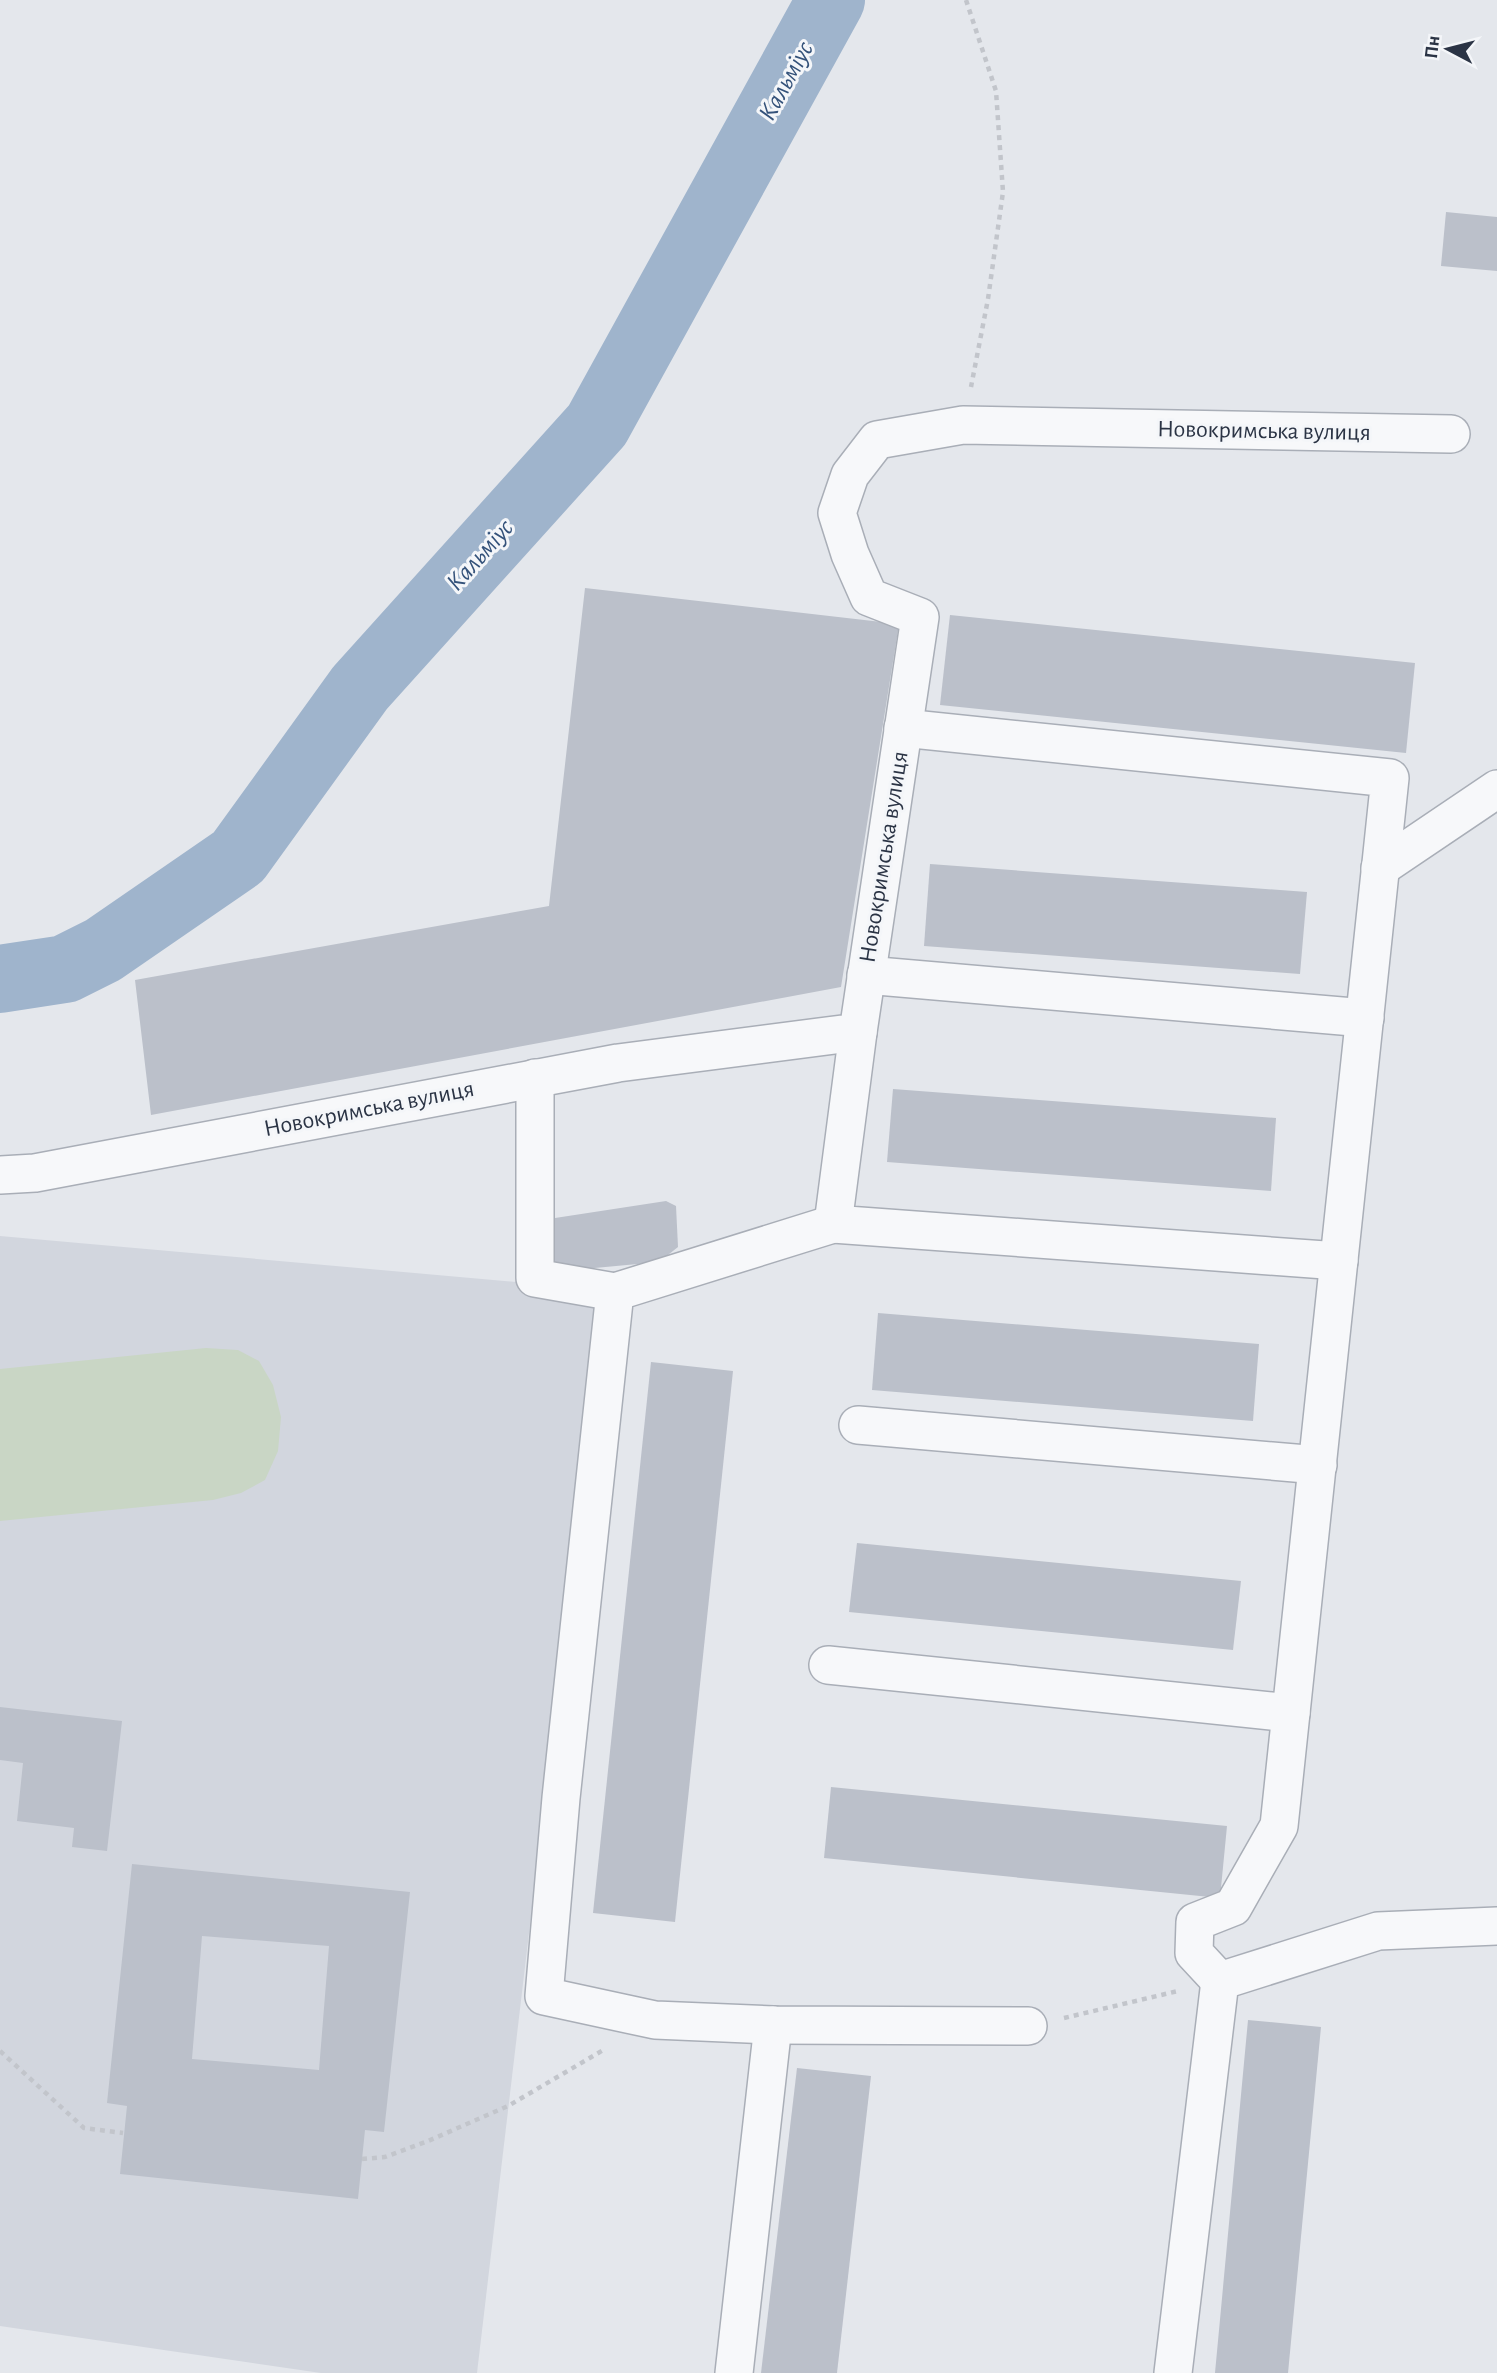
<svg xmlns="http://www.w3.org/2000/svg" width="1497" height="2373" viewBox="0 0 1497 2373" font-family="'Alegreya Sans',sans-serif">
<rect width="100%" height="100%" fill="#e4e7ec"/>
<path fill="#d2d6de" d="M0,1236L605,1290L477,2373H321L0,2326Z"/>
<path fill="#c9d6c5" d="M206,1348L238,1350L259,1361L273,1385L281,1417L278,1451L265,1480L241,1493L213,1500L0,1521V1369Z"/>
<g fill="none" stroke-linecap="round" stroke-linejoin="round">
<path stroke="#9fb4cc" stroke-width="68" d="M0,979L65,969L103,950L238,857L360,688L597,425L831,0"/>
</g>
<g fill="#bbc0ca" fill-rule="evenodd">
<path d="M1446,212L1497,217V271L1441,266Z"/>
<path d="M585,588L899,624L841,987L151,1115L135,980L549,906Z"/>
<path d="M950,615L1415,663L1406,753L940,705Z"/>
<path d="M930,864L1307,892L1300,974L924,946Z"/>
<path d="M893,1089L1276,1118L1271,1191L887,1162Z"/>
<path d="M666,1201L676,1206L678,1247L659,1262L541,1273L542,1220Z"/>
<path d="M878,1313L1259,1344L1253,1421L872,1390Z"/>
<path d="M651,1362L733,1371L675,1922L593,1913Z"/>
<path d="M857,1543L1241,1581L1233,1650L849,1612Z"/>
<path d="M0,1707L122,1721L107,1851L72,1847L74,1828L17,1821L23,1763L0,1760Z"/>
<path d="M831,1787L1227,1826L1220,1898L824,1858Z"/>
<path d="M132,1864L410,1892L384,2132L365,2130L358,2199L120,2174L127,2106L107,2103ZM202,1936L329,1946L319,2070L192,2059Z"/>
<path d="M1248,2020L1321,2027L1288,2373H1215Z"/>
<path d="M797,2068L871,2076L837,2373H761Z"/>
</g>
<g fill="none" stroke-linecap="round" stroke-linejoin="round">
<g stroke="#a9aeb7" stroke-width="40">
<g id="minor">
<path d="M903,728L1390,778L1279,1826L1233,1907L1195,1922L1194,1953L1220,1981"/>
<path d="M1380,868L1497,789"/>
<path d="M866,975L1365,1018"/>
<path d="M858,1032L833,1224L1339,1261"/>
<path d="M535,1078V1278L615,1292"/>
<path d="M0,1175L35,1173L618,1063L858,1032L920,617L869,597L850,554L837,513L850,475L877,440L963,425L1451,434"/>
<path d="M833,1224L615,1292L561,1798L544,1996L655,2020L773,2025L1028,2026"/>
<path d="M858,1425L1318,1465"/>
<path d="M828,1665L1291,1713"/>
<path d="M734,2373L773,2025"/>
<path d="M1173,2373L1220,1981L1378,1931L1497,1926"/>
</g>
</g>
<g stroke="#c2c5cb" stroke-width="4.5" stroke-dasharray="5 5" stroke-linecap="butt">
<path d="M966,0L996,91L1003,192L988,299L971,387"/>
<path d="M1064,2018L1178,1991"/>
<path d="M0,2051L84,2128L123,2133"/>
<path d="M362,2159L385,2157L428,2141L508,2106L605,2049"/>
</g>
<use href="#minor" stroke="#f7f8fa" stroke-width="37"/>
</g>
<g text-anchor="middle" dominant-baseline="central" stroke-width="6" stroke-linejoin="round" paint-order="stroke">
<g font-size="24" fill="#2b3445" stroke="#f4f6f9">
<text transform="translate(1264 431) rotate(1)">Новокримська вулиця</text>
<text transform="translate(884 857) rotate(-81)">Новокримська вулиця</text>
<text transform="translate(369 1109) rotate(-11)">Новокримська вулиця</text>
</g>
<g font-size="26" font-style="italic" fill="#34527a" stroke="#f4f6f9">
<text transform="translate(786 81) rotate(-61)">Кальміус</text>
<text transform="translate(480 555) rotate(-48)">Кальміус</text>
</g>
</g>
<g transform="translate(1448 49) rotate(277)" stroke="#f4f6f9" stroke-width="5" paint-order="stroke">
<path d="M0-5L12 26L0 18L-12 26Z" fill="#2b3445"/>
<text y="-10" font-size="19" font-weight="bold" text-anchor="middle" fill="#2b3445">Пн</text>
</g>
</svg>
